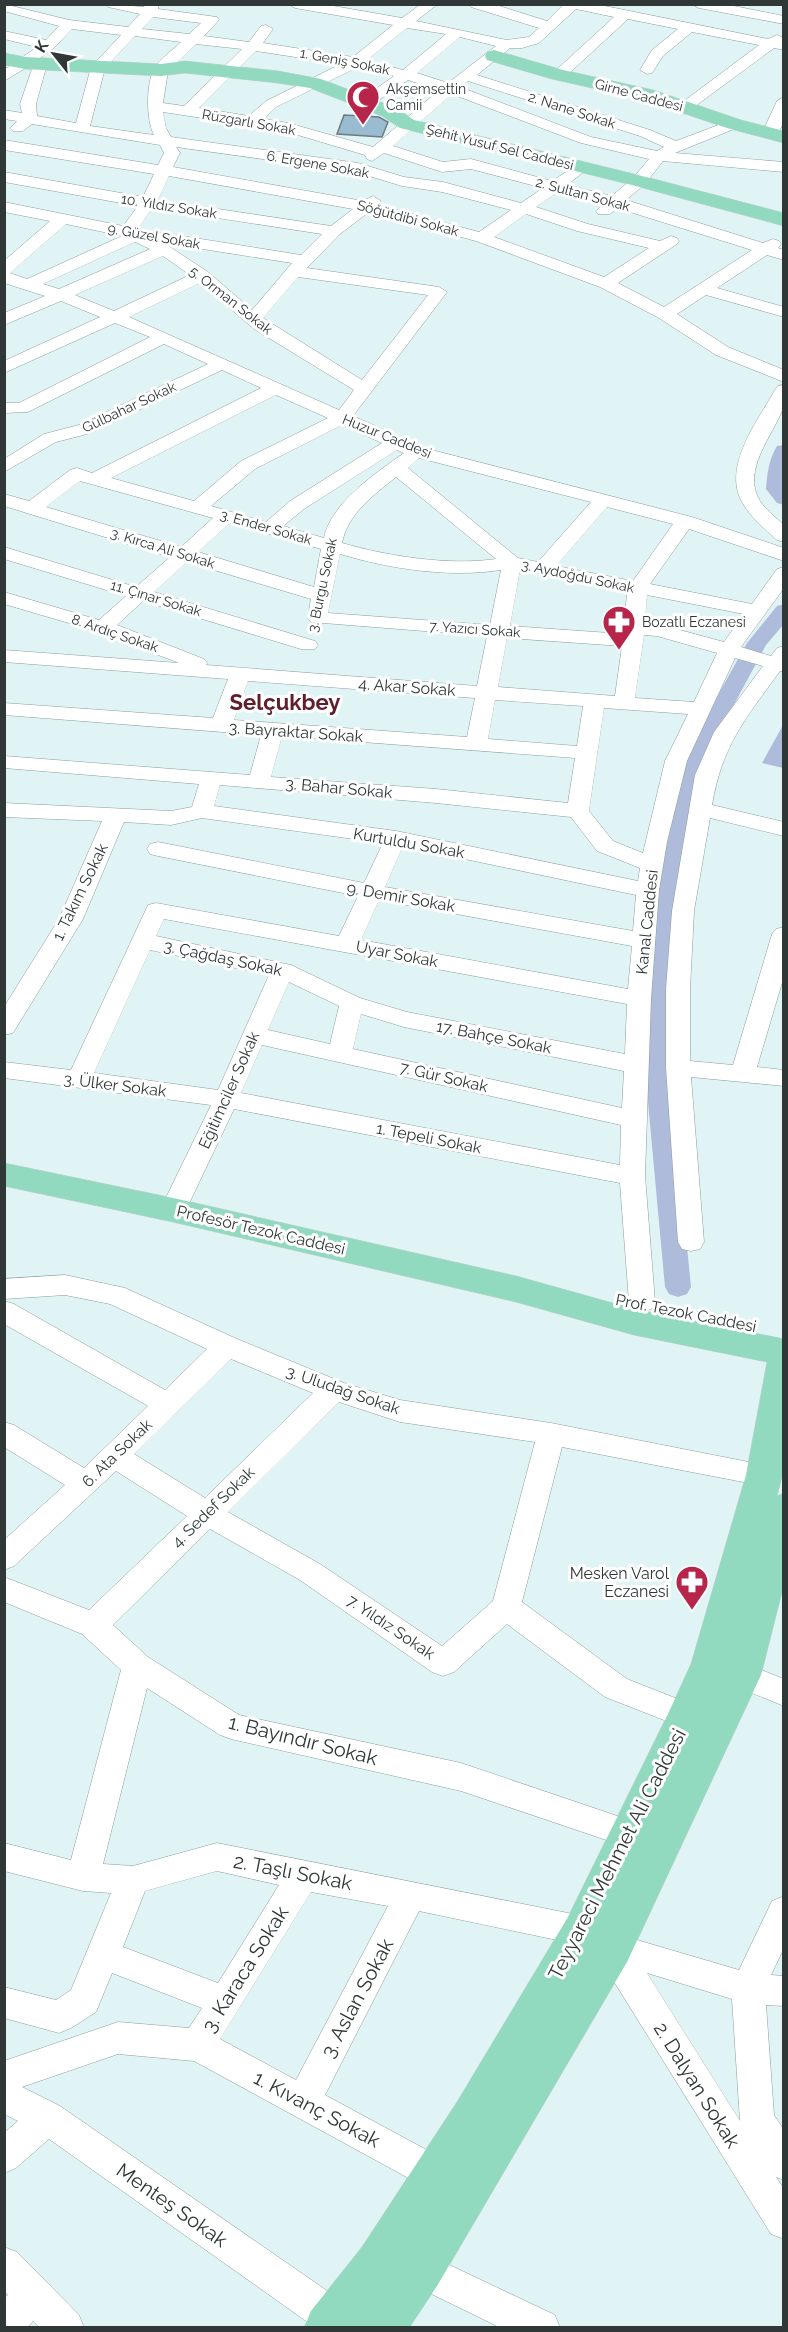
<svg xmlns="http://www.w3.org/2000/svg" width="788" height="2332" viewBox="0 0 788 2332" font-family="Raleway,sans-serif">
<rect width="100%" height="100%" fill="#e1f4f5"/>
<path fill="#aebbdb" d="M783,725V768L762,763Z"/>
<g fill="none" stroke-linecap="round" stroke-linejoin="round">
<g fill="#aebbdb" fill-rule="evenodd">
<path d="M784,445V505L777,503L766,489C767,474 769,459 777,446Z"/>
<path d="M784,604V624L766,645L723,725L701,771L677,909L667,1048L691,1287L687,1294L678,1297L669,1294L665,1287L643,1048L655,909L679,771L701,725L747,643L777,606Z"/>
</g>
</g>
<path fill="#99bcd1" stroke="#6e7b83" stroke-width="1.5" d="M344,115L379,117L388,122L382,137L337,134Z"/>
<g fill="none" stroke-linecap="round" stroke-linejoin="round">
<g stroke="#8b9d9e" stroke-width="1">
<g id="minor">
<path d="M4,4L69,20L128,27L140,14L108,7L106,4L144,7L145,4H159L158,9L217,17L219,20L204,36L249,42L261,26L266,25L273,29L263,43L353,57L393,25L295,8L288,4H322L402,18L421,4H438L416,21L507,40L529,37L539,28L471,7L469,4H493L547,21L564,4H595L768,39L777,35L784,38V50L774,48L690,110H680L677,107L680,104L759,45L692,32L663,56L652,73L647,74L640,70L652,50L678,29L628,19L564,78H554L552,75L554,72L614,17L576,9L539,43L522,48H510L477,75L650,130L676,141L729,121H739L742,124L739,127L675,153L784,162V172L663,161L645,184L626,200L763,243L773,239L779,241L781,244L778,248L784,250V260L767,255L717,288L784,307V317L706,295L677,314L728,347L784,370V382L716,355L659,318L600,287L476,241L369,212L340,234L307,268L439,287L447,292L353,416L424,448L692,517L784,548V561L689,529L650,584L752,604L777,569L784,567V588L741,647L771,656L777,648L784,646V672L780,671C746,718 722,745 712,805L784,822V836L710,818L694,911L690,989V1061L733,1065L772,934L776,929L784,927V976L757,1067L784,1070V1086L691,1077L704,1242L700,1249L691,1251L682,1249L678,1242L666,1068V989L672,911L695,775L714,732L763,666L735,658L687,761L667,842L659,890L651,999L645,1176L655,1302L651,1309L642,1312L633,1309L629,1302L620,1183L234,1109L186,1210L182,1216L173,1219L164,1216L160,1210L211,1105L4,1078V1062L71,1070L148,905L156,903L339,936L358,896L158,856L150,854L147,849L150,844L158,842L364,883L383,843L202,818L171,825L124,822L83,919L13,1033L4,1035V1007L59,919L102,821L4,817V803L171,811L192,807L199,784L4,768V756L250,775L261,735L4,715V703L213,718L228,679L4,662V650L179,663L96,631L4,604V592L99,620L126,596L4,559V547L136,587L170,557L4,506V494L29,501L70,470L77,468L92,473L261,388L222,370L91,433L56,442L4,472V459L44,434L79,425L208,364L164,344L28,412L4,413V403H19L150,337L115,323L4,373V361L100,317L61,301L4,325V313L45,296L4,283V261L50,221L4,212V202L123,226L138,206L4,182V172L143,197L154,174L4,150V140L158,165L164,153L160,145L32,124L23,131H13L10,128L17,121L4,119V110L22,113L20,104L34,63L4,81V70L37,47L4,39V31L46,40L59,26L4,11ZM153,17L201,23L189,34L142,29ZM407,28L446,34L403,70L367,60ZM72,29L121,35L91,67L76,123L37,116L36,104L47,64L45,61L37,60L54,48ZM135,36L181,42C173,50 159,59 154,69C146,84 146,120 154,135L90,126L105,68ZM460,37L496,46L448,83L417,73ZM196,44L242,49L184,106L163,103L168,71ZM256,51L341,64L266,101L249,116L199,108ZM358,67L394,76L360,100L358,103L360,106H370L408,80L439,90L373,147L288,123L264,119L276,107ZM468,81L640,136L664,147L657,151L591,137L460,87ZM452,94L581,143L649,159L633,178L612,196L567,185L590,167L582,162L552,181L471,159L443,162L393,146ZM163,112L281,130L365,155L367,159L372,161L384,153L442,172L471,169L543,188L521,203L443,182L404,177L358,163L171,137L166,128ZM176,147L356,172L402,186L442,192L511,210L479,232L378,205L381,201L373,196L363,201L173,167L180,153ZM169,176L353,209L331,226L158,200ZM558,192L603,204L596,211L598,214H610L617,208L752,250L664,307L618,283L677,244L679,241L677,238L671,236L660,241L588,224L536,207ZM152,208L322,234L301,255L138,229ZM526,214L577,231L649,248L604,277L494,237ZM66,224L122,236L27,279L10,273ZM135,242L150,249L59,289L43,284ZM164,243L292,263L252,310L208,272ZM163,256L190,275L114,311L75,295ZM298,277L428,295L362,380L263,318ZM200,283L254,329L354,390L339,410L129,317ZM276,395L328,418L241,461L194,501L111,478ZM342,425L382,443L290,501L266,522L211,506L255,469ZM397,450L404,453C377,472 330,504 324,538L283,526L304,509ZM419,458L591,502L538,562L518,558L408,468ZM396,477L496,559C449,566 387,556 342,543C348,513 373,496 396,477ZM80,481L213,518L181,547L46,507ZM607,507L673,524L633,581L556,566ZM230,523L321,549L314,587L198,552ZM340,554C390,569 449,578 501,570L490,625L328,613ZM187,562L311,599L309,611L311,614L308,618L311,622L487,636L477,686L206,665L207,663L204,659L117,625L143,601L301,649H315L318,645L315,641L154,592ZM520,570L627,591L624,634L510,626ZM647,595L744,614L724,642L665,626L645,623ZM644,635L657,636L717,653L694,702L635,698ZM507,638L622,646L615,696L498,687ZM248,681L475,698L467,737L234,720ZM495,700L583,706L577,746L488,739ZM604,708L688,714L665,761L643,853L613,841L589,811ZM282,736L575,758L568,803L436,789L271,777ZM220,785L436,803L571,817L597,851L640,868L638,881L396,831L214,806ZM403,846L636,895L633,931L385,887ZM379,900L632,946L628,989L361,940ZM164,919L627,1004L625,1054L407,1012L360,998L291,965L156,936ZM150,950L269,975L218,1090L94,1073ZM289,982L339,1006L330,1044L268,1030ZM361,1014L404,1027L624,1071L622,1108L353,1049ZM262,1045L621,1125L620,1165L241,1093Z"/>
<path d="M692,4H724L784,16V24L699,8Z"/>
<path d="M784,97C784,110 786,134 770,138L765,136L762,133L777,101Z"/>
<path d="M784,385C784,392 785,402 783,408C773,436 741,470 760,501C766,510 776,518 784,525V542L777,540C765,529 750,517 742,502C722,467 758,420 775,390L778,386Z"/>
<path d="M65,1275L125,1288L237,1339L344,1383L400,1400L551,1423L774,1467L778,1475L774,1483L764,1486L562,1447L522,1602L627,1679L698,1707L702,1716L698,1725L687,1729L605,1697L507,1624L454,1672L443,1676L432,1672L300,1580L210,1529L113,1625L148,1657L239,1715L461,1763L641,1824L646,1834L641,1844L630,1848L461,1791L231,1739L220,1735L147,1688L103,1864L133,1866L217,1843L583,1916L620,1935L739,1970L772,1901L784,1896V1948L771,1975L784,1976V2006L766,2005L774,2115L784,2130V2180L776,2177L784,2189V2239L771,2234L600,1959L576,1944L419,1911L325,2095L449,2162L454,2174L449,2186L436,2191L423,2186L194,2061L118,2054L22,2087L60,2106L349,2306L354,2319L351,2328H316L49,2139L16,2168L4,2173V2133L18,2121L4,2114V2061L118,2022L189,2028L202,2008L112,1973L96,2012L71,2028L59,2033L4,2018V1987L56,2000L71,1990L111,1893L83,1891L4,1871V1843L71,1860L121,1670L82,1634L4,1602V1577L89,1610L187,1516L116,1471L14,1566L4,1570V1540L65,1485L4,1447V1422L14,1425L84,1468L148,1406L4,1324V1301L14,1304L165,1390L207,1349L110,1304L65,1295L4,1299V1279ZM231,1359L313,1393L205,1498L134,1454ZM339,1402L400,1422L535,1442L493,1601L442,1646L320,1564L228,1512ZM217,1871L279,1885L218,1983L123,1947L145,1891ZM311,1892L388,1906L296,2080L220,2039ZM647,1973L732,1999L740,2121Z"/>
<path d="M726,1656L784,1679V1706L715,1678L711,1669L715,1660Z"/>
<path d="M4,2247L17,2252L79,2315L84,2328H40L33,2321L27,2328H4V2298L8,2295L4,2291Z"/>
<path d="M420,2251L555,2315L560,2328H501L407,2282L402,2269L407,2256Z"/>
</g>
</g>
<g stroke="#cdcfcf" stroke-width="1">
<g id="major">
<path d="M494,50L563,70L653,90L741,120L784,131V143L727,128L641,99L552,79L487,60L485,56L487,52Z"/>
<path d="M4,53L25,57L161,64L185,61L278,71L321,79L396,108L414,120L646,177L784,213V226L632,185L400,128L382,116L310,88L278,83L185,73L161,76L25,69L4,65Z"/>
<path d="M4,1163L173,1198L516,1276L634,1309L784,1339V1469L777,1496L784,1493V1584L761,1675L627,1962L437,2286L409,2328H304L311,2311L362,2247L457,2102L568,1917L667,1716L691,1664L746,1475L767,1362L634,1335L516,1302L173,1222L4,1186Z"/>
</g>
</g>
<use href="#minor" fill="#fff" fill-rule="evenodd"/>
<use href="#major" fill="#91dac0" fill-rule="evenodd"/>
</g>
<defs>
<g id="mosque-pin" transform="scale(1.725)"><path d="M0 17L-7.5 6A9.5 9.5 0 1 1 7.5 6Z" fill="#b7264a" stroke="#fff"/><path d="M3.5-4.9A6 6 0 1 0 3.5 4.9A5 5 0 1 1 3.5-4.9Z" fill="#fff"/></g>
<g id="pharmacy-pin" transform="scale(1.725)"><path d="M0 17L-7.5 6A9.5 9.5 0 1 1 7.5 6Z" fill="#b7264a" stroke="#fff"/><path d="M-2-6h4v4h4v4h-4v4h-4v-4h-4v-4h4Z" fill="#fff"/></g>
</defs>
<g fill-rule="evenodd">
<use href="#mosque-pin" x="363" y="97"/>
<use href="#pharmacy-pin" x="619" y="622"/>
<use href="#pharmacy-pin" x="692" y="1582"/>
</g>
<g text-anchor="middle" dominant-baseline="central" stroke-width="6" stroke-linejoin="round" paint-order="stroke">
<g font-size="14" fill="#303737" stroke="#fff">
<text transform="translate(345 61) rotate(11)">1. Geniş Sokak</text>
<text transform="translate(639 95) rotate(15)">Girne Caddesi</text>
<text transform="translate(572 110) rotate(18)">2. Nane Sokak</text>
<text transform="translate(249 122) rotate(10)">Rüzgarlı Sokak</text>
<text transform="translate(500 147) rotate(14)">Şehit Yusuf Sel Caddesi</text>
<text transform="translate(318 164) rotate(10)">6. Ergene Sokak</text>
<text transform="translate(583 194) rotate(15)">2. Sultan Sokak</text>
<text transform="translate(169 206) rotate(9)">10. Yıldız Sokak</text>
<text transform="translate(408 218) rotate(15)">Söğütdibi Sokak</text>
<text transform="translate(154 236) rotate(10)">9. Güzel Sokak</text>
<text transform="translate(231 300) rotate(38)">5. Orman Sokak</text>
<text transform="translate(129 407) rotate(-25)">Gülbahar Sokak</text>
<text transform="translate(387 436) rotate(22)">Huzur Caddesi</text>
<text transform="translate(266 527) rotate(16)">3. Ender Sokak</text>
<text transform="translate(163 548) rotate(17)">3. Kırca Ali Sokak</text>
<text transform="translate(578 576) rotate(12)">3. Aydoğdu Sokak</text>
<text transform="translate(322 585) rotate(-78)">3. Burgu Sokak</text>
<text transform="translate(156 598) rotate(17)">11. Çınar Sokak</text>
<text transform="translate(475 629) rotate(4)">7. Yazıcı Sokak</text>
<text transform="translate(115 633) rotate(19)">8. Ardıç Sokak</text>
</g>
<g font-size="14" fill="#303737" stroke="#fff" text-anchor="start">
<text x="386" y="89">Akşemsettin<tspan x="386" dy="16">Camii</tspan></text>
<text x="642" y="622">Bozatlı Eczanesi</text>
</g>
<g font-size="16" fill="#303737" stroke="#fff">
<text transform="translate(407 687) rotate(4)">4. Akar Sokak</text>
<text transform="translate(296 732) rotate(4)">3. Bayraktar Sokak</text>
<text transform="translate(339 788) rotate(5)">3. Bahar Sokak</text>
<text transform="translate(409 843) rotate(10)">Kurtuldu Sokak</text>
<text transform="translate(80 892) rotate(-64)">1. Takım Sokak</text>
<text transform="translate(401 897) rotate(10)">9. Demir Sokak</text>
<text transform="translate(647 922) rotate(-84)">Kanal Caddesi</text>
<text transform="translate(397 954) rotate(11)">Uyar Sokak</text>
<text transform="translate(223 958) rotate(12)">3. Çağdaş Sokak</text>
<text transform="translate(494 1037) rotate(11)">17. Bahçe Sokak</text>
<text transform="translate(444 1077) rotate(13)">7. Gür Sokak</text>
<text transform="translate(115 1085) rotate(7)">3. Ülker Sokak</text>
<text transform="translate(229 1090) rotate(-66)">Eğitimciler Sokak</text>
<text transform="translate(429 1138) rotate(11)">1. Tepeli Sokak</text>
<text transform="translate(261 1230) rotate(13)">Profesör Tezok Caddesi</text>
<text transform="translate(686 1313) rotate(11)">Prof. Tezok Caddesi</text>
<text transform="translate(343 1390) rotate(19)">3. Uludağ Sokak</text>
<text transform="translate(117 1453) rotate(-44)">6. Ata Sokak</text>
<text transform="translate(213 1507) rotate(-44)">4. Sedef Sokak</text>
<text transform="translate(391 1627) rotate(34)">7. Yıldız Sokak</text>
</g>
<g font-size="16" fill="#303737" stroke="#fff" text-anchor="end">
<text x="669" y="1573">Mesken Varol<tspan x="669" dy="18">Eczanesi</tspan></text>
</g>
<g font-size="20" fill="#303737" stroke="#fff">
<text transform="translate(303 1740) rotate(14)">1. Bayındır Sokak</text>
<text transform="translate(617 1854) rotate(-63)">Teyyareci Mehmet Ali Caddesi</text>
<text transform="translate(293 1872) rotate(11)">2. Taşlı Sokak</text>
<text transform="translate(245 1969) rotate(-58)">3. Karaca Sokak</text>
<text transform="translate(357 1998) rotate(-62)">3. Aslan Sokak</text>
<text transform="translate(697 2085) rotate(58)">2. Dalyan Sokak</text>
<text transform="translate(317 2109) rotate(28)">1. Kıvanç Sokak</text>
<text transform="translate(172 2205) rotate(35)">Menteş Sokak</text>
</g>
<g font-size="22" font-weight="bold" fill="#621d2b" stroke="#fff">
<text x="285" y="702">Selçukbey</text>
</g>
</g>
<rect width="788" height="2332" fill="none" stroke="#303737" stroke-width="12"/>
<g transform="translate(54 54) rotate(301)" stroke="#ffffff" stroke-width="4.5" paint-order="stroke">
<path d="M0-4.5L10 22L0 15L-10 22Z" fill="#303737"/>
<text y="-9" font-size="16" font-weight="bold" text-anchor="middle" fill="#303737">K</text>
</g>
</svg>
